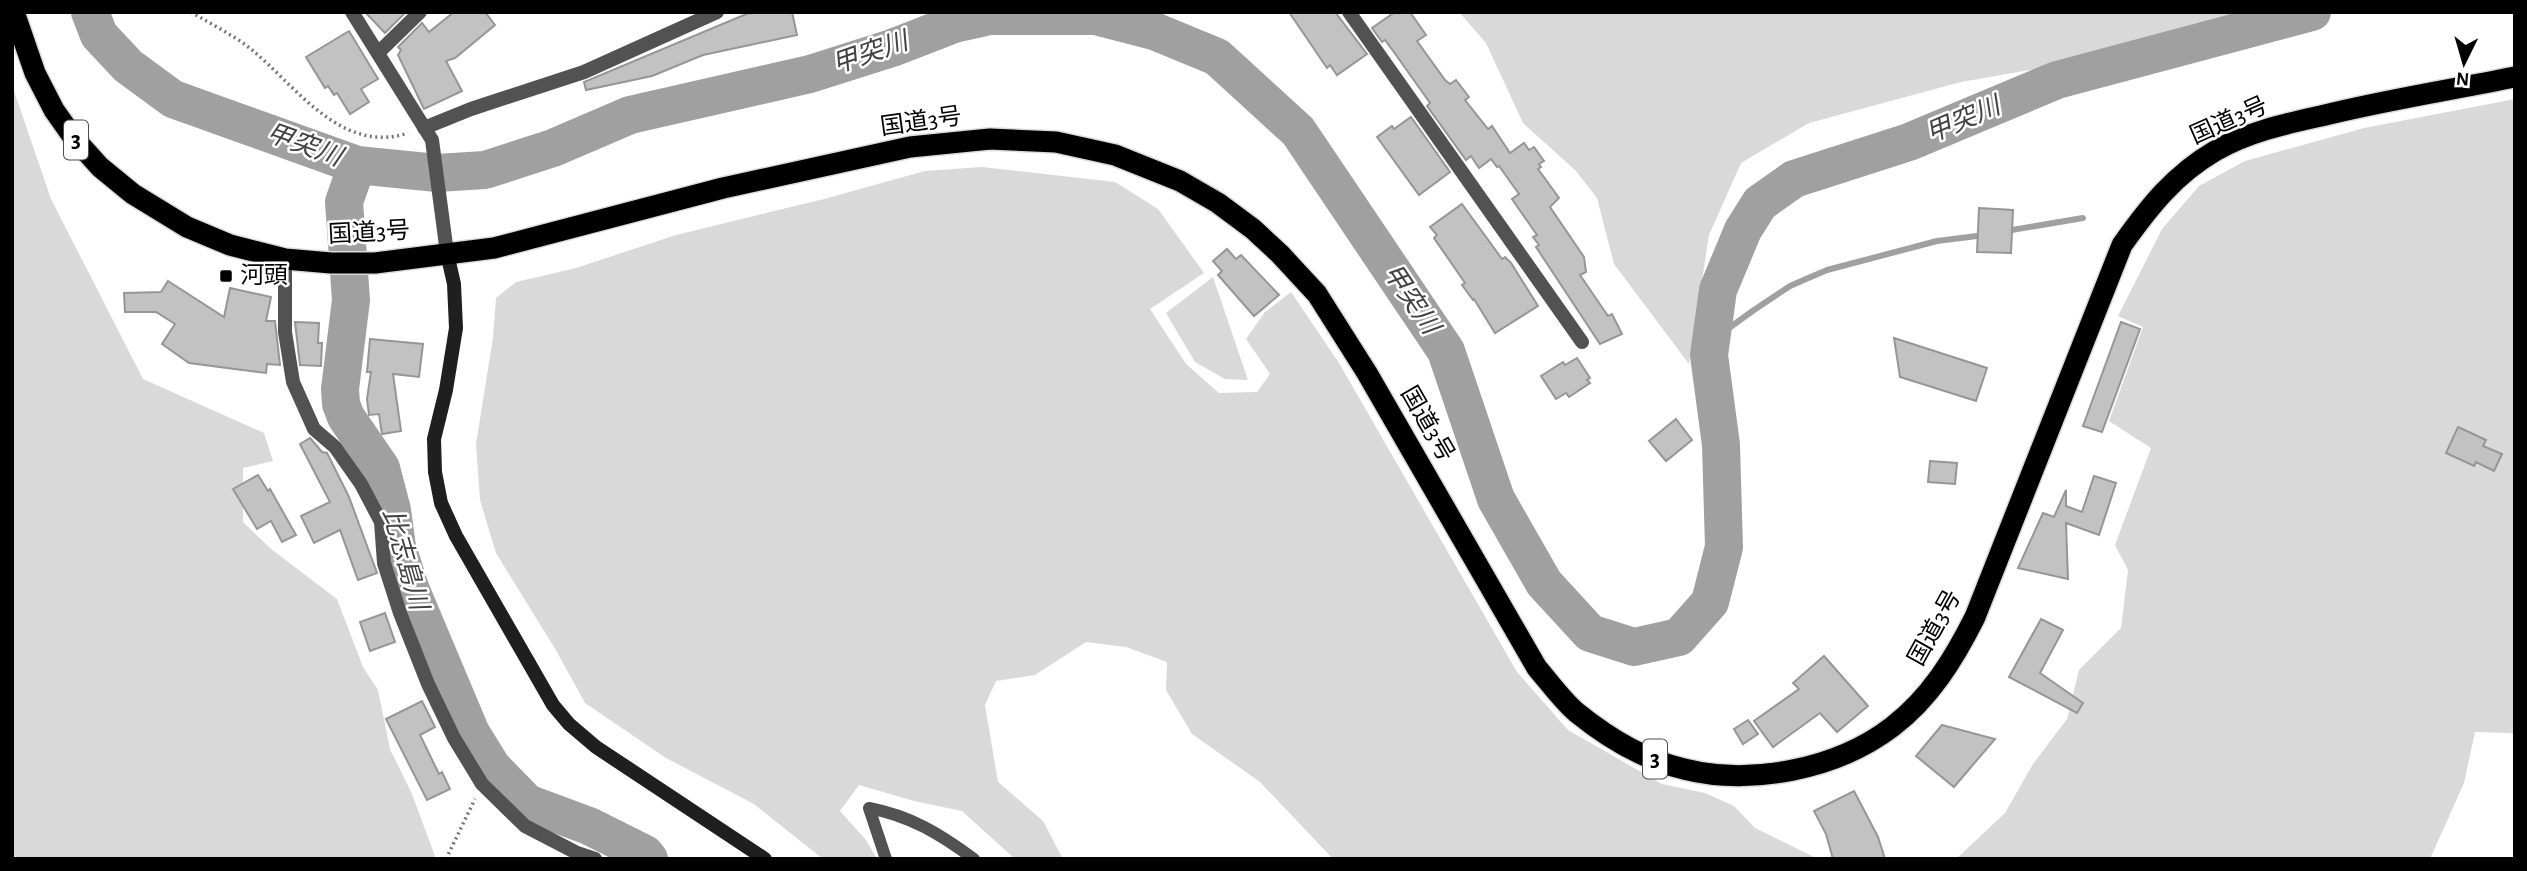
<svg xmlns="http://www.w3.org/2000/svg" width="2527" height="871" viewBox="0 0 2527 871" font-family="'Alegreya Sans','Noto Sans JP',sans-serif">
<rect width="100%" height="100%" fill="#fff"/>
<g fill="#d9d9d9">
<path d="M1459,12H2297L2213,38L1961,82L1809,123L1741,163L1709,235L1689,364L1614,264L1597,198L1576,171L1523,123L1486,43Z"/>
<path d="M12,85L51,199L143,379L264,433L273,461L243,468V522L271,549L337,599L363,667L378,690L390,749L412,794L436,859H12Z"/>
<path d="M2515,99V737L2511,733L2475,732L2464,783L2430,859H1956L2005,813L2033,764L2067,719L2079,670L2121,628L2128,570L2115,545L2151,448L2109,421L2143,327L2118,316L2162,229L2199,186L2245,161L2364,128Z"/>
<path d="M982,167L1115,182L1158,209L1204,273L1150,309L1186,364L1219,393L1257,392L1270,374L1246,339L1265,312L1291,292L1339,363L1517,672L1568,730L1662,784L1705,793L1734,806L1755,828L1818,859H1333L1260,782L1192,734L1166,690L1167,662L1126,647L1086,642L1035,675L996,681L985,705L998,782L1043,821L1063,859H1015L962,811L914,801L859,785L840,811L866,840L877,859H823L754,804L666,758L585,703L557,652L496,553L480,500L476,444L493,338L496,298L516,282L576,268L676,235L824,199L925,171Z"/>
<path d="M1213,277L1248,380L1225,379L1195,362L1166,313Z"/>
</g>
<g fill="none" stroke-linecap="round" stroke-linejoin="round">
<g stroke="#a0a0a0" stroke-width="6">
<path d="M2006,231L2083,218"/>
<path d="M1711,341L1754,310L1790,286L1806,279L1827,270L1937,241L1985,235"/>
</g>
<g stroke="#a0a0a0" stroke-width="38">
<path d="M90,12L99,35L128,66L173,99L357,165L437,173L485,170L553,148L630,115L810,74L892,48L954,24L990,16H1096L1154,31L1217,57L1298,131L1446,351L1496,499L1544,583L1590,633L1634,647L1679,637L1710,602L1724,547L1721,445L1709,355L1718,290L1743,230L1760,203L1794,179L1909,142L2057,80L2312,12"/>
<path d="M357,165L344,202L351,300L340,389L341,404L346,417L381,468L392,510L397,547L410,588L471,733L492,767L527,803L589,826L645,854L649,859"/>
</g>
</g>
<g fill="#c2c2c2" stroke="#969696" stroke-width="2">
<path d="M365,12H406L385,33Z"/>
<path d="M454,12H485L495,25L455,58L446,61L462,91L424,109L398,55L401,50L398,47L422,23L429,32Z"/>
<path d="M751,12H792L797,35L703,55L652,76L586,90L584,82Z"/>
<path d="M1289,12H1335L1367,54L1337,75L1330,65L1327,68Z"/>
<path d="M1395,12H1410L1426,35L1417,41L1445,80L1450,84L1456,80L1469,97L1465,100L1488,129L1492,126L1510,153L1524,143L1529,150L1534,147L1544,161L1539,164L1541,167L1538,169L1559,198L1550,207L1584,257L1586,272L1580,275L1608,316L1612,314L1622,334L1600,344L1536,247L1539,245L1533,237L1537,235L1512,199L1519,194L1499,166L1497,167L1491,159L1479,168L1471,156L1466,160L1427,106L1430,103L1396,55L1385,40L1382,42L1372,28Z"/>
<path d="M349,31L378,79L361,89L369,102L350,114L337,93L334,95L328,86L325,88L306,57Z"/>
<path d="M1411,117L1450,172L1419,195L1377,137L1392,126L1394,129Z"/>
<path d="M1462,204L1502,259L1505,257L1511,263L1538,306L1495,333L1474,299L1473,300L1462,285L1465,283L1434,238L1437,235L1430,227Z"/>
<path d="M1979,208L2013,210L2011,253L1977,252Z"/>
<path d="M1227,249L1236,259L1241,255L1279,295L1254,316L1218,275L1222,271L1213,261Z"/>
<path d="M168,281L224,317L230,288L271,297L266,321H275L280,365L267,364L266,373L189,363L162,344L175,324L156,312H125L124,293L161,292Z"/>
<path d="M295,322L319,323L318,343H322L321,366L300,365Z"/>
<path d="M2121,322L2140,329L2102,432L2083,426Z"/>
<path d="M1894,338L1987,368L1976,401L1900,377Z"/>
<path d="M370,339L423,344L419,377L393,374L401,431L382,434L379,414L369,415L367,399L371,372H367Z"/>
<path d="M1577,358L1590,378L1587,380L1590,383L1569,397L1566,393L1556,399L1541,376L1563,362L1565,365Z"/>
<path d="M1676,419L1692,440L1666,461L1649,441Z"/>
<path d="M2458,427L2486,440L2483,446L2502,454L2494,471L2476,462L2474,466L2446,453Z"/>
<path d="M310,438L322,452L327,453L349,497L377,573L358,580L340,530L314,543L301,516L330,502L300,444Z"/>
<path d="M1930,461L1957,463L1955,484L1928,482Z"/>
<path d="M258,475L268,491L270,489L296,535L282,542L271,521L257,529L233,489Z"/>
<path d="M2094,476L2116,483L2099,535L2066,523L2068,579L2018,568L2043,513L2054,517L2066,490V506L2082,512Z"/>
<path d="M385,613L395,642L370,651L360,622Z"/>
<path d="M2041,619L2063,630L2040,673L2083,703L2077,713L2009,677Z"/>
<path d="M1824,656L1868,706L1837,732L1820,713L1773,747L1754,721L1799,689L1793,683Z"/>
<path d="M422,701L435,727L420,735L439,774L442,772L450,789L427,800L386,719Z"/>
<path d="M1748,720L1758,734L1743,744L1734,729Z"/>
<path d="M1942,725L1995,739L1954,787L1916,756Z"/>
<path d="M1854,791L1878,837L1885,859H1833L1826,834L1814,811Z"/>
</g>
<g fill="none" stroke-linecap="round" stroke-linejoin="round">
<g stroke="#dbdbdb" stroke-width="24">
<path id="highway" d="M14,12L35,73L54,110L73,137L100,167L133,194L187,227L230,245L285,259L331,263H375L494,248L723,188L910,147L990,139L1056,142L1115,155L1180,181L1218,203L1253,229L1280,254L1317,294L1367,373L1537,668C1550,683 1562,700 1576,712C1608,738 1644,760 1684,769C1751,786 1837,769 1892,727C1930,698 1954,659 1975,617L2122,245C2149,207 2174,175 2215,151C2247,132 2285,124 2321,116C2385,100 2450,90 2515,77"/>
</g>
<g stroke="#747474" stroke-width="3.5" stroke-dasharray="2 3.5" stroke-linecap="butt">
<path d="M191,12C211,24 233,35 251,49C296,86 341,155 408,133"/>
<path d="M446,859L475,799"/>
</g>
<path stroke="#525252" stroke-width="12" d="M886,859L869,808C911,816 940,834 974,859"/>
<g stroke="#525252" stroke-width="14">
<path d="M352,12L432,140L447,253"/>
<path d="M1349,12L1582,342"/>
<path d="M378,53L420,12"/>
<path d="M424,128L471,109L584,72L717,12"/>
<path d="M285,259V332L293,382L314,429L335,447L361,484L381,522L384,563L400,613L428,684L454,738L482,784L525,826L577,853L595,859"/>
</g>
<path stroke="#1f1f1f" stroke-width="14" d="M447,253L454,284L456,328L446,390L434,439L435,472L441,503L456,536L553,705L569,724L596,747L765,859"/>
<use href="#highway" stroke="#000" stroke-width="21"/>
</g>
<rect fill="#000" stroke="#fff" stroke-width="2.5" x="219" y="269" width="14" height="14" rx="3.5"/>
<g text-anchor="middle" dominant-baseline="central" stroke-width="5" stroke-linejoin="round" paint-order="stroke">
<g fill="#fff" stroke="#4c4c4c" stroke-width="2">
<rect x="64" y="120.5" width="24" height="39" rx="5"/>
<rect x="1643" y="739.5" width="24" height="39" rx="5"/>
</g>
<g font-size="23" font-weight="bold" fill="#000">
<text x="76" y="140">3</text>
<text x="1655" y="759">3</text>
</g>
<g font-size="24" fill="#000" stroke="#fff">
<text transform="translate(2229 121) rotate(-24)">国道3号</text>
<text transform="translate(921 122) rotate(-8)">国道3号</text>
<text transform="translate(369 233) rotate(-3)">国道3号</text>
<text transform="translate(1427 424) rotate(60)">国道3号</text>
<text transform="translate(1935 628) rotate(-61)">国道3号</text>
</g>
<g font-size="24" fill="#000" stroke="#fff" text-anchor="start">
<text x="240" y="276">河頭</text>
</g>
<g font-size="26" font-style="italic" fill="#414141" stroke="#fff">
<text transform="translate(870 53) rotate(-19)">甲突川</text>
<text transform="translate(1963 120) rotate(-23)">甲突川</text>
<text transform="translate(304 145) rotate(20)">甲突川</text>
<text transform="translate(1411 299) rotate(56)">甲突川</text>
<text transform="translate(405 559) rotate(74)">比志島川</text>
</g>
</g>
<rect width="2527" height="871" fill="none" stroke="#000000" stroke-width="28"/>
<g transform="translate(2464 63) rotate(185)" stroke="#ffffff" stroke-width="5" paint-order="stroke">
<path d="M0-5L12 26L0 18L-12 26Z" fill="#000000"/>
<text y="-10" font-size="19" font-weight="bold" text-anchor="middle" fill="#000000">N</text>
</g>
</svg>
